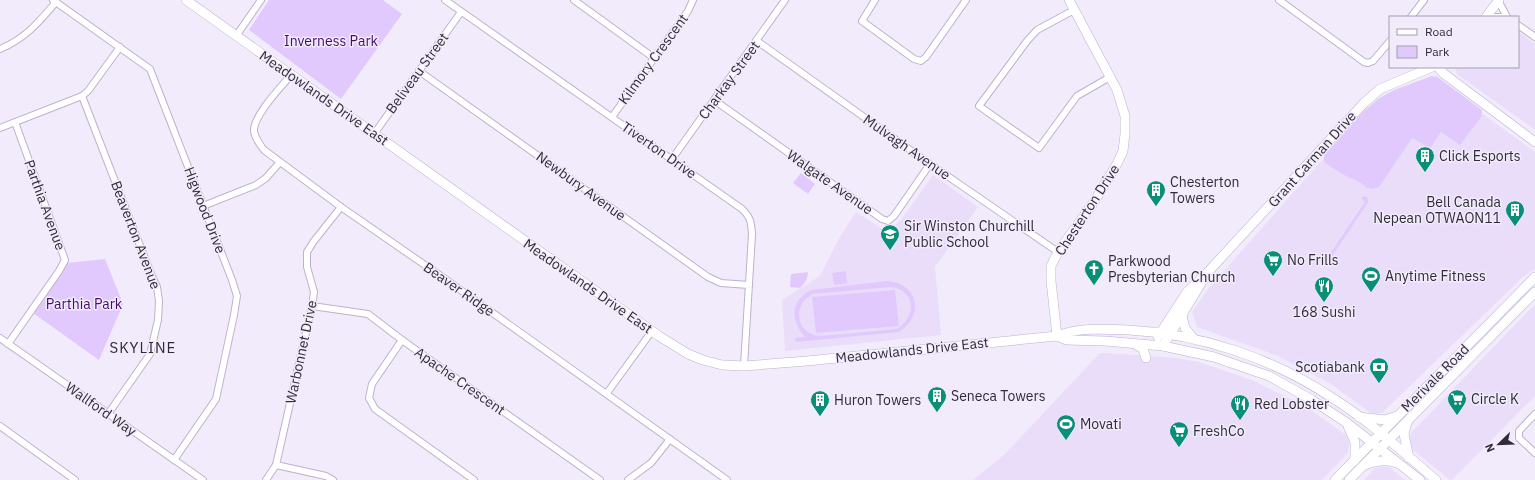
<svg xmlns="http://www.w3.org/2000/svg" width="1535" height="480" viewBox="0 0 1535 480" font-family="'IBM Plex Sans',sans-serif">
<rect width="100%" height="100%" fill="#f2ebfc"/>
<g fill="#eaddfa">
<path d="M1518,31L1535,44V130L1457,74L1455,67H1518Z"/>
<path d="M1432,77L1535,152V269L1524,276L1383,412L1376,414L1369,412L1331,384L1278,356L1197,327L1192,312L1209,288L1362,115Z"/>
<path d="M933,175L978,207L935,267L941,335L785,351L782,300L820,276L841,235L856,212L887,232L901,220Z"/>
<path d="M1535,304V396L1452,480H1450L1412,449L1410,440L1411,433Z"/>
<path d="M1100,353L1139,355L1175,358L1199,362L1254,381L1308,408L1346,435L1349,443L1348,453L1322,480H973L1005,454Z"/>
<path d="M1381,467H1389L1405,480H1364L1375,468Z"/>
</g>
<g fill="#e1c9fe" fill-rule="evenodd">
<path d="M269,0H383L402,14L341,99L249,30Z"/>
<path d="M1432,76L1435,77L1436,76L1482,110V113L1481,117L1460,145L1441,132L1430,148L1412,138L1379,187L1372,189L1367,188L1361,183L1340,173L1324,162V155L1362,113L1378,99L1394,90Z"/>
<path d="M801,173L815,184L808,194L793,183Z"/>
<path d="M1364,196L1368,198V202L1325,267V258L1328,257L1365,202L1362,199V197Z"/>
<path d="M105,259L123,304L99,360L33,313L67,263Z"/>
<path d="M846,271L847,283L834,285L832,273Z"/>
<path d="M808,272C808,278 805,283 800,288L790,287L791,274Z"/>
<path d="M887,281C918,283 925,315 899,332L796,342L795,338L805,337C791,320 789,302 811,290ZM891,287C916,290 917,317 897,329L820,336C795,334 792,304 813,294Z"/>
<path d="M895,290L899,326L816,333L812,297Z"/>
</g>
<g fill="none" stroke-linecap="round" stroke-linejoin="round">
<g stroke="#beb1cd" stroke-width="8">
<g id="street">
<path d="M53,0L150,69L232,280L237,296L234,315L216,399L174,460"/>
<path d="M445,0L742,209C751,218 751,222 752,234L744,366"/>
<path d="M574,0L654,58"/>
<path d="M875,0L862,21L914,59L921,61L926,57L966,0"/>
<path d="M1279,0L1364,62L1368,63L1373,61L1390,41"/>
<path d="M1499,2L1507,17"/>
<path d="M1074,10L1037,30L1027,41L979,106L1039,148L1077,96L1110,77"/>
<path d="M1411,17L1424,0"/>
<path d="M1495,17H1506"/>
<path d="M1518,25L1535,37"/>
<path d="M236,36L261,0"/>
<path d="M757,41L930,164L1058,252"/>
<path d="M0,49C25,39 39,22 56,2"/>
<path d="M419,71L708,277L721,283L749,285"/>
<path d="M291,75C281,87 253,116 254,131C255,138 260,145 264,150L341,207L448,281L727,480"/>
<path d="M82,96L151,274L157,287L159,301L158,320L150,354L108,414"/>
<path d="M714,100L882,219L888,221L894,216L930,164"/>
<path d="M612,117L688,11L693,0"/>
<path d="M0,128L82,96L88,91L120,47"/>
<path d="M374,134L461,12"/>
<path d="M672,159L785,0"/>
<path d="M203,206L256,185L266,178L280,162"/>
<path d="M312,306L368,314L402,340L600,480"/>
<path d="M0,338L203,480"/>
<path d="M402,340L372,384L369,398L375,409L474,480"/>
<path d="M8,344L59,271L65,260L15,122"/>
<path d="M607,393L652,331"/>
<path d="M1535,414L1519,431V438L1535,453"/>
<path d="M0,426L75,480"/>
<path d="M276,465L326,476L333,480"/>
<path d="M266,480L276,465L312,306L314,292L307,267V252L314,241L341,207"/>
<path d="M628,480L651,463L670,439"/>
</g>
</g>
<g stroke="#beb1cd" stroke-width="10">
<g id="secondary">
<path d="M186,0L659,336L688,354L703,360L722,365L744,366L807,361L1057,336C1079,327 1106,329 1129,330C1200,334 1272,358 1331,397C1368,420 1403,452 1436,480"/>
<path d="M1486,17L1499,0"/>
<path d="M1438,67L1443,73L1535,142"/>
<path d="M1182,316L1185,328L1193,338"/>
<path d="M1057,336L1066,340L1105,341L1163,346L1214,357L1269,376L1312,400L1347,423L1420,480"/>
<path d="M1057,336L1051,281V266L1058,252L1094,202L1118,162L1123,151L1125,134V116L1117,90L1069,0"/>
<path d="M1158,337L1187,292L1207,273L1364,103L1380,89L1432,67"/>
<path d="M1135,344L1143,349L1146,358"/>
<path d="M1163,346L1203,280"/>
<path d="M1359,417L1385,420L1397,416"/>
<path d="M1407,422L1404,434L1409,458"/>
<path d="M1348,426L1355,442V460"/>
<path d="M1365,465C1374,461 1387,459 1397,463"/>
<path d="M1335,480L1535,277"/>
<path d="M1349,480L1535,292"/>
</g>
</g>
<use href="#street" stroke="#fff" stroke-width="6"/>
<use href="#secondary" stroke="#fff" stroke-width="9"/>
</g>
<defs>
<g id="building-pin" transform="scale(1)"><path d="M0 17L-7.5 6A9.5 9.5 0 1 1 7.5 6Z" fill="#098f77" stroke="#f2ebfc"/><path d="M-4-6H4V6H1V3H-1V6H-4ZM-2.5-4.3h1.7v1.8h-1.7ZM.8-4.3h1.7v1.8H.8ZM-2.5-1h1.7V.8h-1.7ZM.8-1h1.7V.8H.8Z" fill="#fff"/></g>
<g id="school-pin" transform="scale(1)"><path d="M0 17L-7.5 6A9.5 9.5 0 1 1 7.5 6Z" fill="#098f77" stroke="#f2ebfc"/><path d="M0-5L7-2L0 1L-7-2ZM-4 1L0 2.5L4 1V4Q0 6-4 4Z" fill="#fff"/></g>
<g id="supermarket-pin" transform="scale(1)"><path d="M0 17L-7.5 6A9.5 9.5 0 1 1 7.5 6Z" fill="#098f77" stroke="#f2ebfc"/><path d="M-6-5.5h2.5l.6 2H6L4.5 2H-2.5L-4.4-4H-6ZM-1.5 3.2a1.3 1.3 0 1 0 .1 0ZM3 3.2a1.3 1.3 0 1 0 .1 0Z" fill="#fff"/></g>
<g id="church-pin" transform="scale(1)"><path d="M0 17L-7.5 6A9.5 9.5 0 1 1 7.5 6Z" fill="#098f77" stroke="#f2ebfc"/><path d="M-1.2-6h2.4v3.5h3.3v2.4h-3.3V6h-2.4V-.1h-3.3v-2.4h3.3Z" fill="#fff"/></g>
<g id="stadium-pin" transform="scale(1)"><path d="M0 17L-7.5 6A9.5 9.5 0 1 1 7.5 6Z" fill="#098f77" stroke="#f2ebfc"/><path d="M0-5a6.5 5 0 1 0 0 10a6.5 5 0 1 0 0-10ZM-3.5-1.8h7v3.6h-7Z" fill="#fff"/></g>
<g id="restaurant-pin" transform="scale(1)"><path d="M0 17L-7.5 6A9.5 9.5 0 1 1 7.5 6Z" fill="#098f77" stroke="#f2ebfc"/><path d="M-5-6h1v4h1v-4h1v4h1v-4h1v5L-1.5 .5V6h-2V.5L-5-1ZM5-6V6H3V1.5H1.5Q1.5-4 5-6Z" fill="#fff"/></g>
<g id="bank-pin" transform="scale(1)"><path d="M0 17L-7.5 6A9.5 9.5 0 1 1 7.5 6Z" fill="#098f77" stroke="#f2ebfc"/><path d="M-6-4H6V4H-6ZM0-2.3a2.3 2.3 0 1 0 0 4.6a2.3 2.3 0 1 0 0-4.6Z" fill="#fff"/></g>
</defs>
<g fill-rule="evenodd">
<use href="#building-pin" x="1425" y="156"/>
<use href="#building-pin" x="1156" y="190"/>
<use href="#building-pin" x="1515" y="210"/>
<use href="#school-pin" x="890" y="234"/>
<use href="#supermarket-pin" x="1273" y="260"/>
<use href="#church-pin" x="1094" y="269"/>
<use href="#stadium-pin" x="1371" y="276"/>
<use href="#restaurant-pin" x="1324" y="286"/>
<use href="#bank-pin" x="1379" y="367"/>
<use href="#building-pin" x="937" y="396"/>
<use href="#supermarket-pin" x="1457" y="399"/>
<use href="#building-pin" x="820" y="400"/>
<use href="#restaurant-pin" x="1240" y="404"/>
<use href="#stadium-pin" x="1066" y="424"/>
<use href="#supermarket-pin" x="1179" y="431"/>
</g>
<g text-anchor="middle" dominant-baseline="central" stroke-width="3" stroke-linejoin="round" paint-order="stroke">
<g font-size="14" fill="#450c6c" stroke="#f2ebfc">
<text x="331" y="41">Inverness Park</text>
<text x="84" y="304">Parthia Park</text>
</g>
<g font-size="14" fill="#302b36" stroke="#f2ebfc">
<text transform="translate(653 59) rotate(-54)">Kilmory Crescent</text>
<text transform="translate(417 73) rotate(-54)">Beliveau Street</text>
<text transform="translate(729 80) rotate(-54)">Charkay Street</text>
<text transform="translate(324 98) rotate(35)">Meadowlands Drive East</text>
<text transform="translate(907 147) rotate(35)">Mulvagh Avenue</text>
<text transform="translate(659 150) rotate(35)">Tiverton Drive</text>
<text transform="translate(1312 159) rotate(-48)">Grant Carman Drive</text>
<text transform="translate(830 182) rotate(35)">Walgate Avenue</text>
<text transform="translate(581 186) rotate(36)">Newbury Avenue</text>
<text transform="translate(45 205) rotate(70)">Parthia Avenue</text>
<text transform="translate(205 210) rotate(69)">Higwood Drive</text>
<text transform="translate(1087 210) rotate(-57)">Chesterton Drive</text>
<text transform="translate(136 235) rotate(69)">Beaverton Avenue</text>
<text transform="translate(588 286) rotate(35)">Meadowlands Drive East</text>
<text transform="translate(459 289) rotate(35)">Beaver Ridge</text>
<text transform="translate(912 350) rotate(-6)">Meadowlands Drive East</text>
<text transform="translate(301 352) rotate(-78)">Warbonnet Drive</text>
<text transform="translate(1435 378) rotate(-45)">Merivale Road</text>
<text transform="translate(460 381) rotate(35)">Apache Crescent</text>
<text transform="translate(101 409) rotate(35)">Wallford Way</text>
</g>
<g font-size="14" fill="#302b36" stroke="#f2ebfc" text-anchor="start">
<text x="1439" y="156">Click Esports</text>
<text x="1170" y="182">Chesterton<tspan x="1170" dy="16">Towers</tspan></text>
<text x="1501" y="202" text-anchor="end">Bell Canada<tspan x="1501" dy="16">Nepean OTWAON11</tspan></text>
<text x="904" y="226">Sir Winston Churchill<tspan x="904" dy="16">Public School</tspan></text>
<text x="1287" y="260">No Frills</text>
<text x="1108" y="261">Parkwood<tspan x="1108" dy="16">Presbyterian Church</tspan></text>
<text x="1385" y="276">Anytime Fitness</text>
<text x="1324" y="312" text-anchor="middle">168 Sushi</text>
<text x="1365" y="367" text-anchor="end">Scotiabank</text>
<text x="951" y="396">Seneca Towers</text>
<text x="1471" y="399">Circle K</text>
<text x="834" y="400">Huron Towers</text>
<text x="1254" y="404">Red Lobster</text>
<text x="1080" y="424">Movati</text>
<text x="1193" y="431">FreshCo</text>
</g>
<g font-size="15" letter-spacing="1" fill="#302b36" stroke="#f2ebfc">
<text x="143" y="347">SKYLINE</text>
</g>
</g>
<rect x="1389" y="16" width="130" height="52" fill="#f2ebfc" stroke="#a49ead"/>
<rect x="1397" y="29" width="20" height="6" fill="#ffffff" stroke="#a49ead"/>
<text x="1425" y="36" font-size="12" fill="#302b36">Road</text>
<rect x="1397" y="46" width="20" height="12" fill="#e1c9fe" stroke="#a49ead"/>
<text x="1425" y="56" font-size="12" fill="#302b36">Park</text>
<g transform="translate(1499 444) rotate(247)" stroke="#f2ebfc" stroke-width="3" paint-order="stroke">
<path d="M0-3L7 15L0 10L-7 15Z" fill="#302b36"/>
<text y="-6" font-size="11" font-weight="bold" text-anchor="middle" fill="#302b36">N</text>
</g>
</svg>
